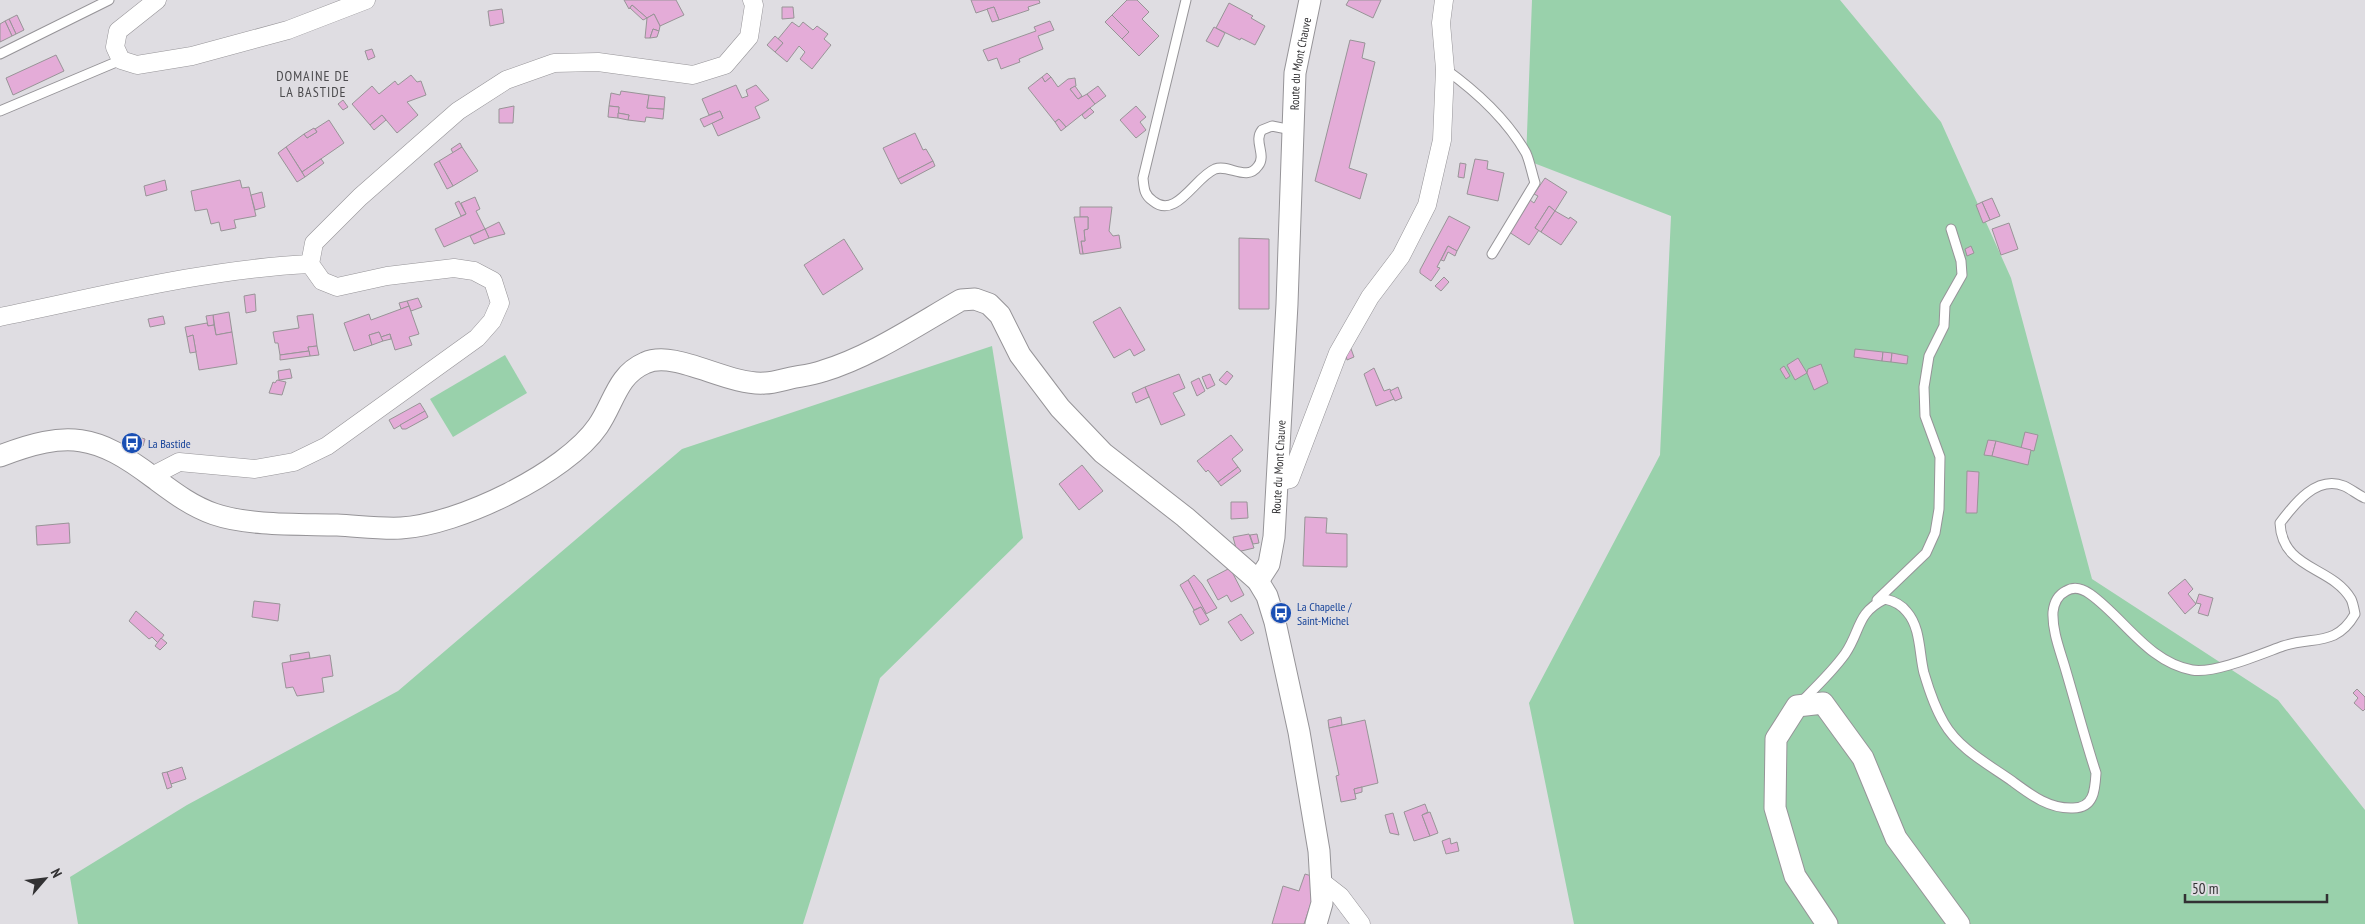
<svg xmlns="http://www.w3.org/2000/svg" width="2365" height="924" viewBox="0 0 2365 924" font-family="'PT Sans Narrow',sans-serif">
<rect width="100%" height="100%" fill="#dfdde2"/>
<g fill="#99d1ab">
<path d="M1532,0H1840L1941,122L2011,278L2092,579L2278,700L2365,810V924H1574L1529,703L1660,455L1671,216L1526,160Z"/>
<path d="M992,346L1023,538L880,678L803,924H78L70,877L187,805L398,691L682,449Z"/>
<path d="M505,355L527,393L453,437L430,399Z"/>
</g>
<g fill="#e4acd8" stroke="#989497">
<path d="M624,0H676L684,15L660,26L654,14L647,18L632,5L629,9Z"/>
<path d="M971,0H1039L1040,3L1028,7L1029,10L999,20L994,7L976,13Z"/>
<path d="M1127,0H1137L1149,12L1142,19L1159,36L1139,56L1122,39L1129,32L1112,15Z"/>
<path d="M1349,0H1381L1373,18L1346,5Z"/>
<path d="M1229,3L1253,16L1251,18L1265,26L1255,45L1241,38L1240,40L1216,28Z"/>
<path d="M632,5L647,18L643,20L630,8Z"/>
<path d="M782,7H793L794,18L782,19Z"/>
<path d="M994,7L999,20L992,22L987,9Z"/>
<path d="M502,9L504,23L490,26L488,11Z"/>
<path d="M654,14L660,26L659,31L653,29L650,38H645L647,18Z"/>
<path d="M17,15L24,30L16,34L9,19Z"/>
<path d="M1112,15L1129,32L1122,39L1105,22Z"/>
<path d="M9,19L16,34L12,36L5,21Z"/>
<path d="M5,21L12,36L0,42V24Z"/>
<path d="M1050,21L1054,30L1038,36L1043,49L1019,59L1020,62L1001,69L997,58L988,61L983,50L1036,31L1034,27Z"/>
<path d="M792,22L799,27L803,22L813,30L817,26L828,34L824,39L831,45L812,69L800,59L805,52L799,46L787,62L775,52L783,43L778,39Z"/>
<path d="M1214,27L1225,33L1218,47L1206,41Z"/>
<path d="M653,29L659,31L657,37L650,38Z"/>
<path d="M775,36L783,43L775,52L767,45Z"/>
<path d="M1350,40L1365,43L1362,58L1375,62L1349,168L1367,174L1360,199L1315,181Z"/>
<path d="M372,49L375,57L368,60L365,51Z"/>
<path d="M56,55L64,71L13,95L6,78Z"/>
<path d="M1047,73L1051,77L1045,82L1042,77Z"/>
<path d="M411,75L417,82L421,81L426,95L407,102L418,115L397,133L382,115L370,125L352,104L372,86L379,94L395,81L398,85Z"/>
<path d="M1042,77L1045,82L1051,77L1058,87L1068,79L1075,78L1076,86L1070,89L1078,99L1087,94L1095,104L1066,127L1059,119L1055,122L1028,88Z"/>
<path d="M736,85L742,98L748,96L746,90L756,85L769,100L755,107L760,118L718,136L712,123L723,118L720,111L709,115L702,99Z"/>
<path d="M1075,86L1082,96L1078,99L1070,89Z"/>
<path d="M1098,86L1106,96L1095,104L1087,94Z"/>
<path d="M621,91L649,95L647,108L664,109L663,119L646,117L645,122L628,120L629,115L618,113L619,107L609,106L611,93L620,95Z"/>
<path d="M649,95L665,97L664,109L647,108Z"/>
<path d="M343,100L348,107L343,110L338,104Z"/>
<path d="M514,106L513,123H499V109Z"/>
<path d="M609,106L619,107L618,118L608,117Z"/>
<path d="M1136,106L1146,117L1140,122L1146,130L1136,138L1120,120Z"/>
<path d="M1090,108L1094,112L1085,119L1082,115Z"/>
<path d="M720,111L723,118L704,127L700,119Z"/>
<path d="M618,113L629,115L628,120L618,118Z"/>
<path d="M382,115L386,120L374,130L370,125Z"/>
<path d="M1059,119L1066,127L1061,131L1055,122Z"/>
<path d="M329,120L344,143L302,172L286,147L304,134L307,138L317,132L315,129Z"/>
<path d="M314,128L317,132L307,138L304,134Z"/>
<path d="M915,133L923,150L926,149L933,161L898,179L883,148Z"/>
<path d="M460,143L462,147L453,153L451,149Z"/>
<path d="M286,147L305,177L297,182L278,153Z"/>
<path d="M462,147L478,171L453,186L439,161Z"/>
<path d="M321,159L324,163L305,177L302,172Z"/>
<path d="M1475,159L1488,161L1487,169L1504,173L1498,201L1467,194Z"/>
<path d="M439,161L453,186L447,189L434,164Z"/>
<path d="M933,161L935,166L901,184L898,179Z"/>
<path d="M1460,163L1466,164L1464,178L1458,177Z"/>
<path d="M1545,178L1567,192L1555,211L1549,206L1535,228L1539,230L1529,245L1509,232L1530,200L1534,203L1538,196L1534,194Z"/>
<path d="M165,180L167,190L146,196L144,186Z"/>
<path d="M240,180L242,188L249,187L256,216L234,220L236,228L221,231L219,222L211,224L207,209L195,211L191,191Z"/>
<path d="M262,192L265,207L255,210L251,195Z"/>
<path d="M475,197L480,209L476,211L485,229L444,247L435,229L466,214L461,203Z"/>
<path d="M1992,198L2000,216L1990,220L1982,202Z"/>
<path d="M459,201L466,214L461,216L455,203Z"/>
<path d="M1982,202L1990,220L1983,223L1976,205Z"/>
<path d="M1549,206L1555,211L1541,232L1535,228Z"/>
<path d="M1080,207H1112L1109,231L1113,236L1119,235L1121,248L1083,254L1081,241H1085L1084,230L1088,229V217H1080Z"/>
<path d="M1555,211L1569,219L1570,217L1577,222L1561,245L1541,232Z"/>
<path d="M1449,216L1470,227L1457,251L1448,246L1437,267L1440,268L1431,281L1420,273V270Z"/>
<path d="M1074,217H1088V229L1084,230L1085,241H1081L1083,254H1080Z"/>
<path d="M499,222L505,234L489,238L485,229Z"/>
<path d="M2009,223L2018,249L2001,255L1992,229Z"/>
<path d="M485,229L489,238L474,244L470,236Z"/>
<path d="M1239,238L1269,239V309H1239Z"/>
<path d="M844,239L863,269L823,295L804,265Z"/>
<path d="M1448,246L1457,251L1455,256L1448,252L1444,261L1441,260Z"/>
<path d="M1971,246L1974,253L1967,256L1965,249Z"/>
<path d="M1444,277L1449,282L1441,291L1435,286Z"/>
<path d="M255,294L256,311L246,313L244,296Z"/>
<path d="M418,298L422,307L411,311L407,301Z"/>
<path d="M407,301L409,306L401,309L399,303Z"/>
<path d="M409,306L419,334L409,337L412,345L395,350L390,334L381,337L379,332L369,335L372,345L354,351L344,323L369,314L371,320Z"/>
<path d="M1120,307L1145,350L1134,356L1130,349L1114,358L1093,322Z"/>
<path d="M229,312L232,332L216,335L213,315Z"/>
<path d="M313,314L317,346L308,347L309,351L280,355L278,343H275L273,332L299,328L297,316Z"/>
<path d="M213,315L214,325L208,326L206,316Z"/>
<path d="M163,316L165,324L150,327L148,319Z"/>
<path d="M207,323L208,326L214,325L216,335L232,332L237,364L199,370L193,335L187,337L185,327Z"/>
<path d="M379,332L383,341L372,345L369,335Z"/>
<path d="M390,334L391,339L383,341L381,337Z"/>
<path d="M193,335L196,352L190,353L187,337Z"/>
<path d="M317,346L319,355L310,356L308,347Z"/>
<path d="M1350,346L1354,357L1347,360L1346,356Z"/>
<path d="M1855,349L1883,352L1882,361L1854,357Z"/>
<path d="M309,351L310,356L280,360V355Z"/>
<path d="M1883,352L1892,353L1891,362L1882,361Z"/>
<path d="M1892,353L1908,356L1907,364L1891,362Z"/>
<path d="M1798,358L1807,373L1795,380L1787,365Z"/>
<path d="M1821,364L1828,383L1814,390L1807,373L1808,369Z"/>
<path d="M1784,366L1790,376L1786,379L1780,369Z"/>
<path d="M1374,368L1384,391L1390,389L1394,399L1376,406L1364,374Z"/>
<path d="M290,369L292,378L279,380L278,371Z"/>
<path d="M1227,371L1233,376L1226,385L1219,380Z"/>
<path d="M1179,374L1185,388L1173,393L1185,415L1161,425L1145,387Z"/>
<path d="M1210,374L1215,385L1207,389L1202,377Z"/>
<path d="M1199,378L1205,391L1197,396L1191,382Z"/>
<path d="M277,380L286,382L282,395L269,393L273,382L275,383Z"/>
<path d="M1145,387L1149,397L1136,403L1132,393Z"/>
<path d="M1398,387L1402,398L1395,401L1390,391Z"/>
<path d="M420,403L425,411L394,429L389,420Z"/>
<path d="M425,411L428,417L406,429H402L400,425Z"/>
<path d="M2025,432L2038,435L2034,451L2021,448Z"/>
<path d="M1231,435L1243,450L1232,459L1238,467L1218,482L1208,470L1206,472L1197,461Z"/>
<path d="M135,436L145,439L143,446L132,443Z"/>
<path d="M1988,440L1996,441L1992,456L1984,455Z"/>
<path d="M1996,441L2031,450L2028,465L1992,456Z"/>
<path d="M1082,465L1103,491L1079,510L1059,484Z"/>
<path d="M1238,467L1241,471L1221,486L1218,482Z"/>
<path d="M1967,471L1979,472L1977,513H1966Z"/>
<path d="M1231,502H1247L1248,518L1231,519Z"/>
<path d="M1305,517L1327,518L1326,533L1347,534V567L1303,566Z"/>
<path d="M69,523L70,543L37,545L36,526Z"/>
<path d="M1249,534L1254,548L1237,552L1233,537Z"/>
<path d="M1257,534L1259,543L1253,544L1250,535Z"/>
<path d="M1230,568L1244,595L1231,602L1227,595L1218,600L1207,580Z"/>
<path d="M1194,575L1202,584L1217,608L1206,614L1188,580Z"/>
<path d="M2185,579L2193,589L2188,594L2196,604L2185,614L2168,593Z"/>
<path d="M1188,580L1206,613V614H1204L1201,607L1194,610L1180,585Z"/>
<path d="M2199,594L2213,598L2208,616L2198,613L2201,604L2196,603Z"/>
<path d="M254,601L280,604L278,621L252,617Z"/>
<path d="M1201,607L1209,620L1200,625L1193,611Z"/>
<path d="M136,611L164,635L158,643L152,637L149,639L129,621Z"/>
<path d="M1241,614L1254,633L1241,641L1228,622Z"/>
<path d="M161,638L167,643L160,650L155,646Z"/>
<path d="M309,652L310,658L291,662L290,655Z"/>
<path d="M330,655L333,676L322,678L324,692L297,696L293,687L286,688L282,663Z"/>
<path d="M2357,689L2365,697V709L2363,711L2354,703L2358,698L2353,693Z"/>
<path d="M1341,717L1342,725L1329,728L1328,720Z"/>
<path d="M1365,720L1378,783L1354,789L1356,799L1341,802L1336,776L1339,775L1329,728Z"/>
<path d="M182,767L186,779L171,784L167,772Z"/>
<path d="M167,772L172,787L167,789L162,773Z"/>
<path d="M1362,787V792L1355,794L1354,789Z"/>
<path d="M1425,804L1428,812L1422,815L1430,836L1414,841L1404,812Z"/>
<path d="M1430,812L1438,833L1430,836L1422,815Z"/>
<path d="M1393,813L1399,835L1390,833L1385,815Z"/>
<path d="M1450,838L1451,844L1457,842L1459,851L1446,854L1442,841Z"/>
<path d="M1305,874L1315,877L1313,897L1304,924H1272L1283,886L1299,891Z"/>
</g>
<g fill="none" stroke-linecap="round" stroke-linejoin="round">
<g stroke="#969498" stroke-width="11">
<g id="service">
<path d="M1186,0L1143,178C1144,188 1144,195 1153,201C1176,220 1195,177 1215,169C1229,164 1247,182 1258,166C1267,155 1253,141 1262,130L1272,126L1292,130"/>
<path d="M0,54L109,0"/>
<path d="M1445,69C1477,92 1506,118 1526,153C1530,162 1532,174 1535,183L1492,254"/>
<path d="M0,111L121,60"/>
<path d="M1877,600L1926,553L1935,533L1939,509L1940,457L1925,416L1924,387L1929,356L1944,326L1945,305L1962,275L1961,261L1951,229"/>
<path d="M1801,702C1816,687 1832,672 1845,654C1861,631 1856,613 1885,599C1894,601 1901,604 1907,612C1921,628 1919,654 1924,673C1929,690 1935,708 1944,723C1959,749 1988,764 2012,781C2031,795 2049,809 2073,808C2094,808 2095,790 2096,773C2085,739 2076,705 2066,671C2061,653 2052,632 2053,612C2054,603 2058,595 2066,591C2074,586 2083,589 2090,594C2124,618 2148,662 2192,670C2214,674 2261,654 2283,646C2314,636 2336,647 2355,614C2354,609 2353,603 2351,599C2332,566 2282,570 2280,523C2295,503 2317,475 2344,486C2351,489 2358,495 2365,498"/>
</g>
</g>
<g stroke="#969498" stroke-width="19">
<g id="minor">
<path d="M157,0L118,31L115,47L121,60L137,65L192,56L288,30L366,0"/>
<path d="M0,317C102,296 206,269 310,264"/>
<path d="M152,476L179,462L255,469L294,462L327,446L477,338L492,321L500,303L493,281L474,271L454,268L387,276L337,287L322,281L310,264L314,243L360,197L458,111L506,80L554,63L598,62L693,75L725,65L749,37L754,5L752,0"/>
<path d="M1278,482L1290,479L1338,353L1370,297L1401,256L1427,205L1442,140L1445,69L1441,23L1444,0"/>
<path d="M1322,882L1340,896L1361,924"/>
</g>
</g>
<g stroke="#969498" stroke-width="23">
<g id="tertiary">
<path d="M0,456C68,430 96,434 154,478C173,492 191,506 214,514C249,526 299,524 337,525C358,526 380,529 401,528C458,525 566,473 598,426C614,403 617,375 645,363C675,349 728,386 765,383C773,383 782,380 791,378C801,376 812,375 823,371C872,356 917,325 961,300L975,299L989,304L1000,315L1020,355L1060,408L1103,453L1185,517L1248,572L1258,581L1267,596L1275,622L1299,732L1319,851L1322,903L1316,924"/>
<path id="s1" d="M1258,581L1269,564L1274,537L1287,304L1295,73L1310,0"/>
<path d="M1827,924L1795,876L1775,808L1776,739L1797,706L1823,703L1863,758L1896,838L1959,924"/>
</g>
</g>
<use href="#service" stroke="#fff" stroke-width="9"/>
<use href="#minor" stroke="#fff" stroke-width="18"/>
<use href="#tertiary" stroke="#fff" stroke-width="21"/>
</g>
<defs>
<g id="bus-disc" transform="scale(1.125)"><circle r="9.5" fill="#1a4fb4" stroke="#dfdde2"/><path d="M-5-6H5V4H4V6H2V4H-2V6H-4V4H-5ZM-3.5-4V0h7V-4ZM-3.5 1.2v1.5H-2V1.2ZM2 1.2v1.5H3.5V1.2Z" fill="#fff"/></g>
</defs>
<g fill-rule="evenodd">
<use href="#bus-disc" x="132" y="443"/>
<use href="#bus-disc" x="1281" y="613"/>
</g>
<g text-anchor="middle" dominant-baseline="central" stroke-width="5" stroke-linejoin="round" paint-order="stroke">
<g font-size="12" fill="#323133" stroke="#dfdde2">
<text stroke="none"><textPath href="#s1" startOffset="522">Route du Mont Chauve</textPath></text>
<text stroke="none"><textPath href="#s1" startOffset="118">Route du Mont Chauve</textPath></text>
</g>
<g font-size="12" fill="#164399" stroke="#dfdde2" text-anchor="start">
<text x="148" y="443">La Bastide</text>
<text x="1297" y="606">La Chapelle /<tspan x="1297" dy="14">Saint-Michel</tspan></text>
</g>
<g font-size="14" letter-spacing="1" fill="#4c4b4e" stroke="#dfdde2">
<text x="313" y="76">DOMAINE DE<tspan x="313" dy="16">LA BASTIDE</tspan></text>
</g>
</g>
<g transform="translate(45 879) rotate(62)" stroke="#dfdde2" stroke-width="4" paint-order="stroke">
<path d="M0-4L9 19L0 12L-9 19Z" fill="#323133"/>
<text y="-8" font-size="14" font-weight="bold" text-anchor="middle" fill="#323133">N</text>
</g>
<path d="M2185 894v8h142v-8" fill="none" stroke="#323133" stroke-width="2.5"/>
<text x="2192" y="894" font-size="15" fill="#323133" stroke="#dfdde2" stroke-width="4" paint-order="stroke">50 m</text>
</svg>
